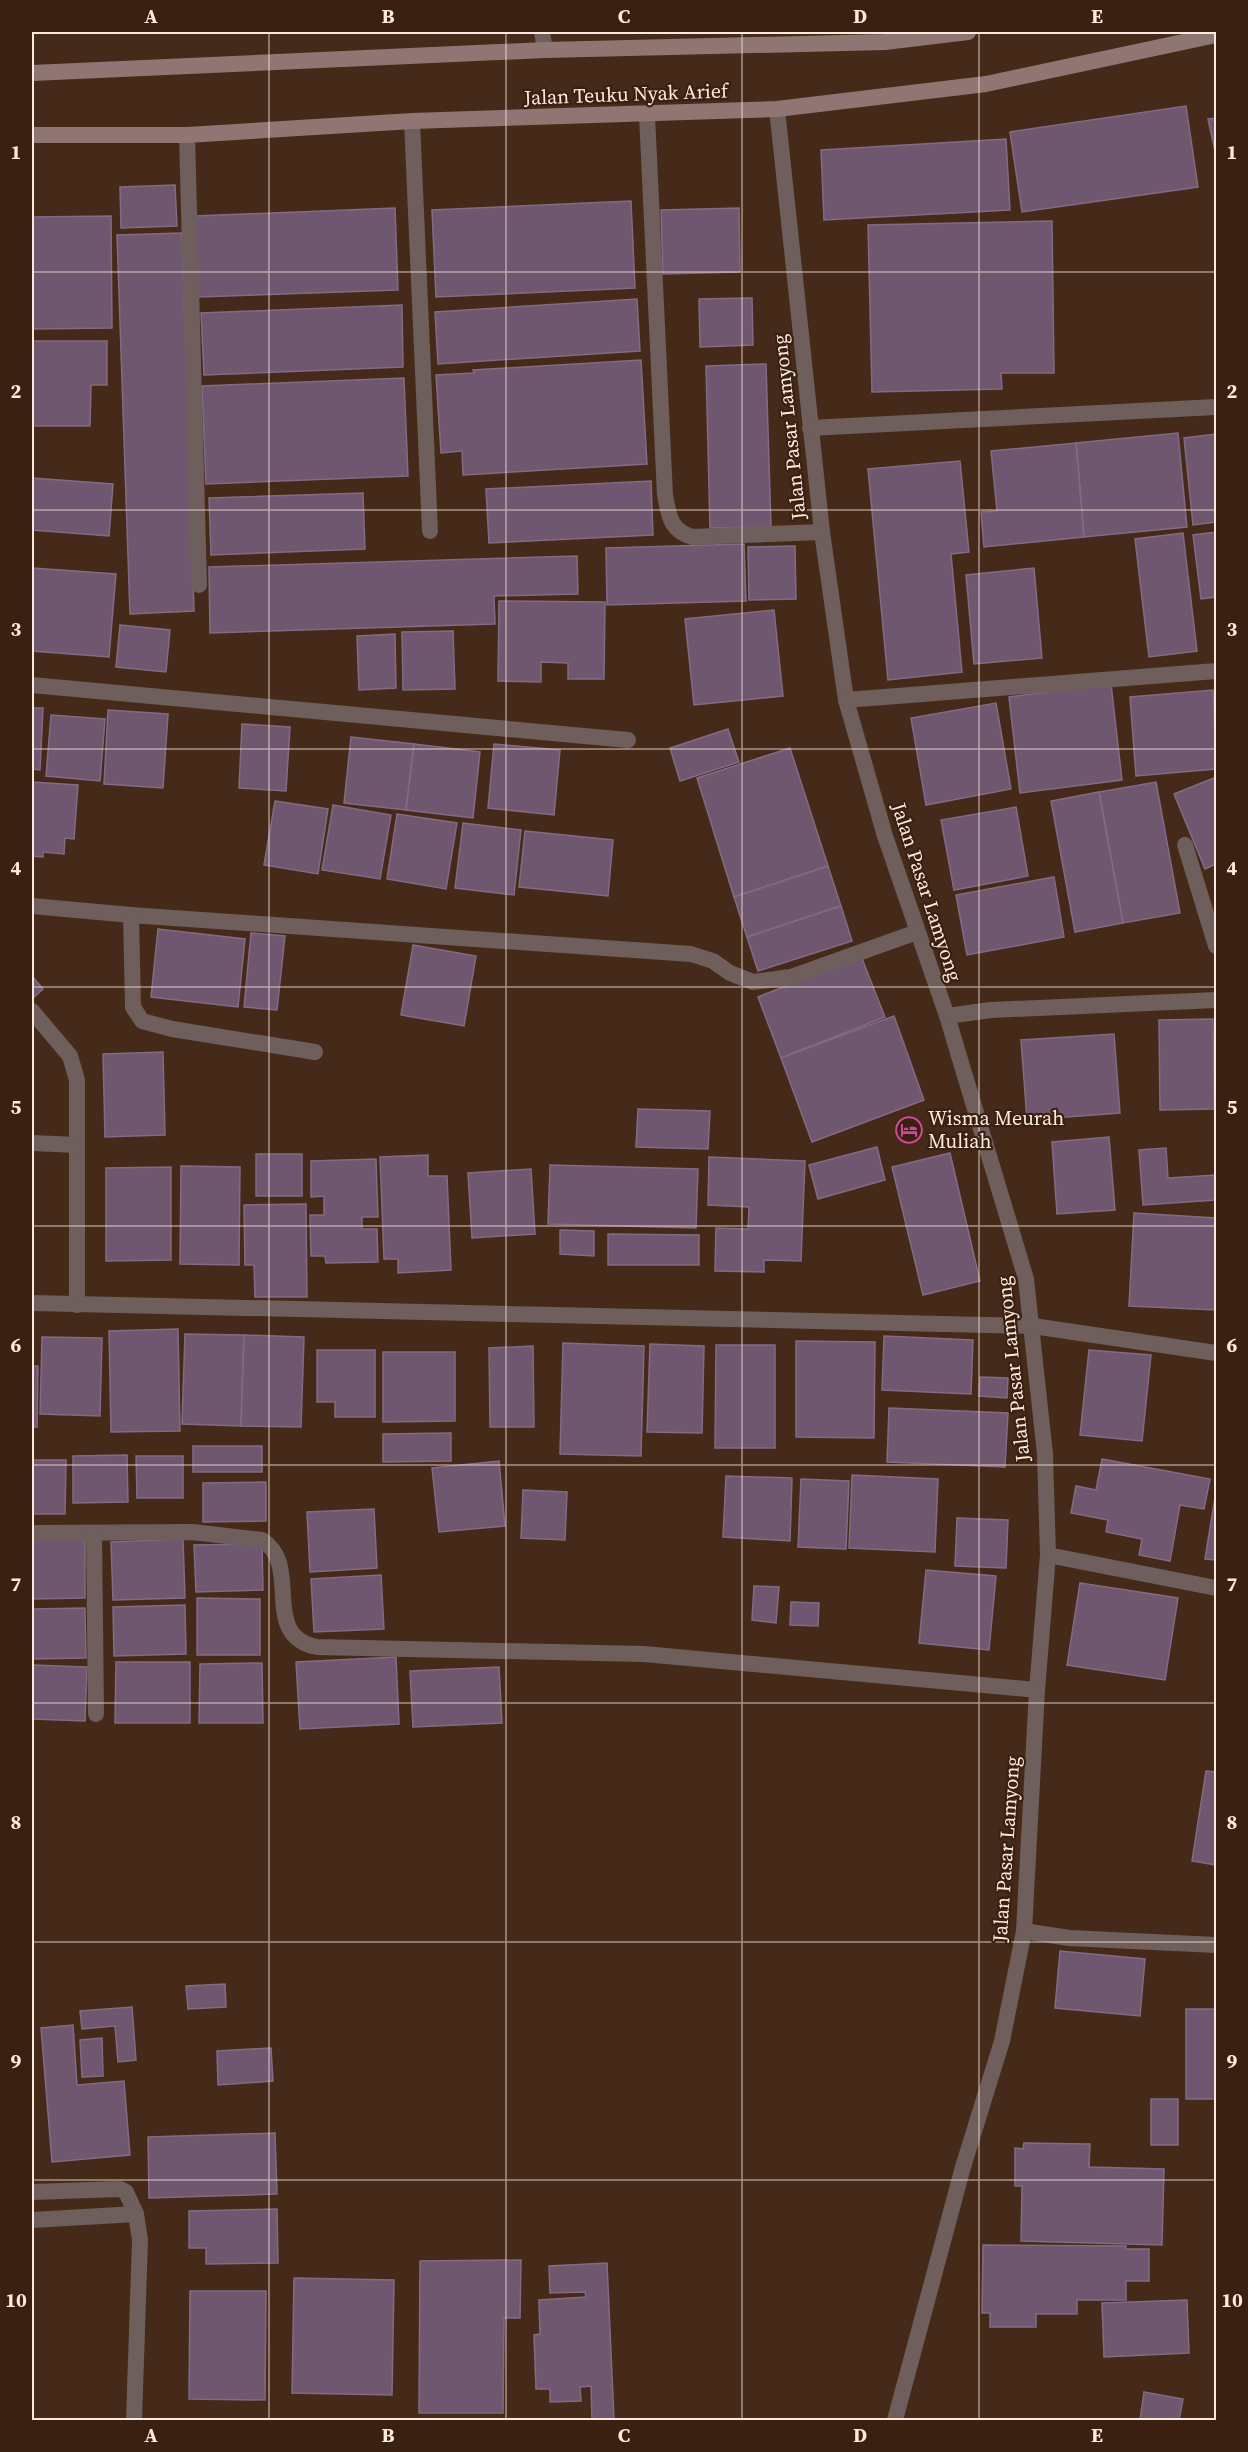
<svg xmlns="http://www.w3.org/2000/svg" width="1248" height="2452" viewBox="0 0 1248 2452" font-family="'Source Serif 4',serif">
<rect width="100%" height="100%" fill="#452a1a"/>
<g fill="#6e576f" stroke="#836b84" stroke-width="1.5">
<path d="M1186,106L1198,187L1022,212L1010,132Z"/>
<path d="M1216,118V156L1208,119Z"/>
<path d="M1006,139L1010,210L824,220L821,150Z"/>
<path d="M175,185L177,226L121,228L120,187Z"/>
<path d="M631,201L635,288L436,297L432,210Z"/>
<path d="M395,208L398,290L198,297L195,216Z"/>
<path d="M739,208L740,272L663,274L661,210Z"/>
<path d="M111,216L112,328L32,329V217Z"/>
<path d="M1052,221L1054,373H1001L1002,389L872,392L868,225Z"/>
<path d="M182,233L194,611L130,614L117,235Z"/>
<path d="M752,298L753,345L700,347L699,299Z"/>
<path d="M637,299L640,351L438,364L435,312Z"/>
<path d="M402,305L403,367L204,375L201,313Z"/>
<path d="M32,341H107V385H91L90,426H32Z"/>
<path d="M641,360L647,464L463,475L462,451L441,453L436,375L474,373L473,370Z"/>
<path d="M766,364L771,527L710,528L706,366Z"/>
<path d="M404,378L408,476L206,484L202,386Z"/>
<path d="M1178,433L1187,527L1084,537L1076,443Z"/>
<path d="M1216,434V522L1193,525L1184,438Z"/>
<path d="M1076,443L1084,537L984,547L981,512L997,511L991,451Z"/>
<path d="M960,461L969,552L951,554L962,672L888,680L868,469Z"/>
<path d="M32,478L113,484L109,536L32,530Z"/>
<path d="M651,481L653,535L489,543L486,489Z"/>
<path d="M363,493L365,549L211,555L209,498Z"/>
<path d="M1216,532V597L1201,599L1193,535Z"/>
<path d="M1183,533L1197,651L1149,657L1135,539Z"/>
<path d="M744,544L746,601L607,605L606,548Z"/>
<path d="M795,546L796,599L749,600L748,547Z"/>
<path d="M577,556L578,594L494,596L495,624L210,633L209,567Z"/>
<path d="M33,568L116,574L109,657L32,651Z"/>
<path d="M1034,568L1042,658L974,664L966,575Z"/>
<path d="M499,601L605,602L604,679H568V663L541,662V682L498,681Z"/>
<path d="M774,610L783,696L694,705L685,619Z"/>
<path d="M120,625L170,630L166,672L116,667Z"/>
<path d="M453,631L455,689L403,690L402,632Z"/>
<path d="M395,634L396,688L359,690L357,636Z"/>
<path d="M1111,684L1122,780L1020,793L1009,697Z"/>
<path d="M1213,690L1216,769L1136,776L1130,697Z"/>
<path d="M996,703L1011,789L926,805L911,718Z"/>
<path d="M32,708H43L40,770L32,769Z"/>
<path d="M108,710L168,714L163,788L104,784Z"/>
<path d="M51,715L105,719L100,781L46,776Z"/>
<path d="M242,724L290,727L286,791L239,788Z"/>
<path d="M728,729L739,762L680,781L670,748Z"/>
<path d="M351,737L414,744L406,810L344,803Z"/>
<path d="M414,744L480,752L473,818L406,810Z"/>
<path d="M494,744L560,750L554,815L488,808Z"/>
<path d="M790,748L828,866L734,897L697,778Z"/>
<path d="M1216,777V864L1205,869L1174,794Z"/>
<path d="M32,782L78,785L74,839L65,838L64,854L43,852V857L32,856Z"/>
<path d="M1156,782L1180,913L1123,923L1099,792Z"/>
<path d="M1099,792L1123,923L1075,932L1051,801Z"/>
<path d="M275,801L328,809L318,874L264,865Z"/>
<path d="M333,805L391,815L380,879L322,870Z"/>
<path d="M1016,807L1028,876L954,890L941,820Z"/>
<path d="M397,814L457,823L446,889L387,879Z"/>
<path d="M463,823L521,830L514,895L455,888Z"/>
<path d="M525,831L613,840L608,896L519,887Z"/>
<path d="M828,866L841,906L747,937L734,897Z"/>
<path d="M1054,877L1064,937L967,955L956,895Z"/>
<path d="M841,906L852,941L758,971L747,937Z"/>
<path d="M158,929L245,939L238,1007L151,997Z"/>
<path d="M251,933L285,936L277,1010L244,1007Z"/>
<path d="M413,945L476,956L464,1026L401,1015Z"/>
<path d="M861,956L885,1017L781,1058L758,997Z"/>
<path d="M32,976L43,989L32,999Z"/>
<path d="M894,1016L924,1100L812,1142L781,1058Z"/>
<path d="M1213,1019L1214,1109L1160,1110L1159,1020Z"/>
<path d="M1114,1034L1120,1113L1027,1120L1021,1040Z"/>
<path d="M163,1052L165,1135L105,1137L103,1054Z"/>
<path d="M638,1109L710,1111L708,1149L636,1147Z"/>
<path d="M1109,1137L1115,1210L1057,1214L1052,1142Z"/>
<path d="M877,1147L885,1180L818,1199L809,1165Z"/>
<path d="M1166,1148L1168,1178L1216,1175V1200L1143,1205L1139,1150Z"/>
<path d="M950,1153L980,1281L923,1295L892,1167Z"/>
<rect x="256" y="1154" width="46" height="42"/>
<path d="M428,1155V1176H447L451,1270L398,1273V1259H384L380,1157Z"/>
<path d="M709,1157L805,1161L801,1261L764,1260V1272L715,1271L716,1228L748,1229L749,1207L708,1205Z"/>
<path d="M376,1159L378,1217H362V1229H377L378,1262L326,1263L325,1256H311L310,1215H324V1196L311,1197V1161Z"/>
<path d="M550,1165L698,1169L696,1228L548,1224Z"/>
<path d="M181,1166L240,1167L239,1265L180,1264Z"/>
<path d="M171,1167V1260L106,1261V1168Z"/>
<path d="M531,1169L535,1234L472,1238L468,1173Z"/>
<path d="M306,1204L307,1297H255L254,1265H245L244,1205Z"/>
<path d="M1134,1213L1216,1218V1310L1129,1306Z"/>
<path d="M560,1230L594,1231V1256L560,1254Z"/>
<path d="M608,1234L699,1235V1265H608Z"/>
<path d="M178,1329L180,1431L111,1432L109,1331Z"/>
<path d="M185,1334L244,1335L241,1426L182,1424Z"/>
<path d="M244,1335L304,1337L301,1427L241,1426Z"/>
<path d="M884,1336L973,1340L971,1394L882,1390Z"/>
<path d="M42,1337L102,1338L100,1416L40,1414Z"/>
<path d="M796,1341L875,1342L874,1438L796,1437Z"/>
<path d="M563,1343L644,1346L641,1456L560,1454Z"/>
<path d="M650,1344L704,1346L702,1433L647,1432Z"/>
<path d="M716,1345H775V1448H715Z"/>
<path d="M533,1346L534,1427H490L489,1348Z"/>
<path d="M317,1350H375V1417H335V1402H317Z"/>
<path d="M1089,1350L1151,1355L1142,1441L1080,1435Z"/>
<path d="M383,1352H455V1421L383,1422Z"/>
<path d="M32,1366H38L37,1427H32Z"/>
<path d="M980,1377L1008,1378L1007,1398L979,1396Z"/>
<path d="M889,1408L1008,1413L1005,1467L887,1462Z"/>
<path d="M451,1433V1461L383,1462V1434Z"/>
<rect x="193" y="1446" width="69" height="26"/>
<path d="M127,1455L128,1502L73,1503V1456Z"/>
<path d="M136,1456H183V1498H137Z"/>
<path d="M1102,1459L1210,1479L1204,1509L1180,1505L1170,1561L1139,1555L1142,1539L1106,1532L1108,1520L1071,1513L1076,1486L1096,1490Z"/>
<path d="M32,1460H66L65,1514H32Z"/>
<path d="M499,1461L505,1526L439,1532L432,1468Z"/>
<path d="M852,1475L938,1479L935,1552L849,1548Z"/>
<path d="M726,1476L792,1478L790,1541L723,1537Z"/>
<path d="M801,1479L849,1481L846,1549L798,1547Z"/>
<path d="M266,1482V1521L203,1522V1483Z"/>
<path d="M523,1490L567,1492L565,1540L521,1538Z"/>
<path d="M1216,1491V1560L1205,1559Z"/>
<path d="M374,1509L377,1568L310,1572L307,1512Z"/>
<path d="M957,1518L1008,1520L1006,1568L955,1566Z"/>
<path d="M183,1539L185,1598L113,1600L111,1542Z"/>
<path d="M32,1540H85V1598L32,1599Z"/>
<path d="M262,1544L263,1590L196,1592L194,1545Z"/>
<path d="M926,1570L996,1576L989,1650L919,1643Z"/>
<path d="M381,1575L384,1629L314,1632L311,1579Z"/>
<path d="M1080,1583L1178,1598L1165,1680L1067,1665Z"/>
<path d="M754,1586L779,1587L776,1623L752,1620Z"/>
<path d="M197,1598L260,1599V1655H197Z"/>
<path d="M791,1602L819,1603L818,1626L790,1625Z"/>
<path d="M185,1605L186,1654L114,1656L113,1607Z"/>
<path d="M85,1608L86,1658L32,1659V1609Z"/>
<path d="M396,1657L399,1724L300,1729L296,1662Z"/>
<path d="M116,1662H190V1723H115Z"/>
<path d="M262,1663L263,1723H199L200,1664Z"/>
<path d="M32,1665L87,1667L85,1721L32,1719Z"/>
<path d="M499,1667L502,1723L413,1727L410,1671Z"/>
<path d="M1206,1771L1216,1772V1865L1192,1861Z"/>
<path d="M1060,1951L1145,1959L1140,2016L1055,2008Z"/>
<path d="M225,1984L226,2007L188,2009L186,1986Z"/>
<path d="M132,2007L136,2060L118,2062L115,2026L82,2029L80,2011Z"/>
<rect x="1186" y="2009" width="30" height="90"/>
<path d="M73,2025L77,2085L124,2081L130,2155L52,2162L41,2028Z"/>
<path d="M102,2038L103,2076L82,2077L80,2040Z"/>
<path d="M271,2048L273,2081L218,2085L217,2051Z"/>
<rect x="1151" y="2099" width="27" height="46"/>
<path d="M275,2133L277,2194L149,2198L148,2137Z"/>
<path d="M1024,2143L1090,2144L1089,2167L1164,2169L1162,2245L1021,2241L1022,2186H1015V2148L1023,2149Z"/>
<path d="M277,2209L278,2263L206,2264V2248H189V2211Z"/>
<path d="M983,2245L1126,2246V2249H1149V2281H1126V2300H1077V2314H1036V2327H990V2313H982Z"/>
<path d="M521,2260L520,2318H504L503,2413H419L420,2261Z"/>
<path d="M607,2263L614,2420H592L591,2386L580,2387L581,2401L550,2402V2389H536L534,2335L540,2334L539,2300L586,2297L585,2292L550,2293L549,2266Z"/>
<path d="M294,2278L394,2280L392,2395L292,2393Z"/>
<path d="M190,2291H266L265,2400L189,2399Z"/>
<path d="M1187,2300L1189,2353L1104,2357L1102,2303Z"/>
<path d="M1144,2392L1183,2399L1179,2420H1140Z"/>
</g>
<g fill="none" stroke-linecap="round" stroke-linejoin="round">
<path stroke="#6e5e5c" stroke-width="16" d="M542,32L545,50"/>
<g stroke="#6e5e5c" stroke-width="16">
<path d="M777,109L822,532L846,700L885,836L947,1016L1026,1279L1045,1454L1048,1555L1037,1690L1024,1931L1002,2041L963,2167L895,2420"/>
<path d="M647,115L665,495C669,516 670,530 692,537L822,532"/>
<path d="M412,121L430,531"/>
<path d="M187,135L199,585"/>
<path d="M810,428L1216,407"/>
<path d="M32,685L628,740"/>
<path d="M846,700L1216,671"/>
<path d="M1185,845L1216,946"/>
<path d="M32,906L131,915L691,954L713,961L730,973L753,982L791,977L917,932"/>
<path d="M131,915L133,1007L142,1021L172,1029L315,1052"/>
<path d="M32,1011L70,1056L77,1080V1305"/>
<path d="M947,1016L991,1010L1216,1000"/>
<path d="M32,1143L77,1145"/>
<path d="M32,1303L1033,1326L1216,1353"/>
<path d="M32,1533L192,1532L262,1540C303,1565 259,1636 317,1647L644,1654L1037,1690"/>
<path d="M94,1533L96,1714"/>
<path d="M1048,1555L1216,1588"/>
<path d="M1024,1931L1069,1938L1216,1945"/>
<path d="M32,2192L120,2189L126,2192L136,2214"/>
<path d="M32,2220L136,2214L140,2240L134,2420"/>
</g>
<g stroke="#907673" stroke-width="16">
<path d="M32,73L545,50L885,42L968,32"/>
<path d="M32,135H187L412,121L777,109L986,84L1216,35"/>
</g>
</g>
<path fill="none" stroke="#fceadf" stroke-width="1.5" stroke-opacity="0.55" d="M269,32V2420M506,32V2420M742,32V2420M979,32V2420M32,272H1216M32,510H1216M32,749H1216M32,987H1216M32,1226H1216M32,1465H1216M32,1703H1216M32,1942H1216M32,2180H1216"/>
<defs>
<g id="hotel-ring" transform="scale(1.35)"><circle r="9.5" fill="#3a2010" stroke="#d1479c" stroke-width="1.5"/><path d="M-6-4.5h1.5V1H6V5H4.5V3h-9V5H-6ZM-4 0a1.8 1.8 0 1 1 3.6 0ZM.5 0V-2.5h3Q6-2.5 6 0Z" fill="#d1479c"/></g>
</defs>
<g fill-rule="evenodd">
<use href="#hotel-ring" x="909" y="1130"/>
</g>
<g text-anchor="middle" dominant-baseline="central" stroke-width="4.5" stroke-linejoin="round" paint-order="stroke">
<g font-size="20" fill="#fceadf" stroke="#3a2010">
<text transform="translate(626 94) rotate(-2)">Jalan Teuku Nyak Arief</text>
<text transform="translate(789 427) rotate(-96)">Jalan Pasar Lamyong</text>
<text transform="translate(927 892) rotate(72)">Jalan Pasar Lamyong</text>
<text transform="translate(1013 1369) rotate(-96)">Jalan Pasar Lamyong</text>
<text transform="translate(1006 1849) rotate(-86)">Jalan Pasar Lamyong</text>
</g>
<g font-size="20" fill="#fceadf" stroke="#3a2010" text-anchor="start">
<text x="928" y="1118">Wisma Meurah<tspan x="928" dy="23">Muliah</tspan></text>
</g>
</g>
<rect width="1248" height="2452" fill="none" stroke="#3a2010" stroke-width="66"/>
<rect x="33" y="33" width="1182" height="2386" fill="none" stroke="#fceadf" stroke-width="2"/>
<g font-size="20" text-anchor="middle" font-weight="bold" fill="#fceadf">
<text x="151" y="23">A</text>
<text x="388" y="23">B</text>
<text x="624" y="23">C</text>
<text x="860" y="23">D</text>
<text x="1097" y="23">E</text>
<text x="16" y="159">1</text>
<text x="1232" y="159">1</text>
<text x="16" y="398">2</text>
<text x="1232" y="398">2</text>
<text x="16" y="636">3</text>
<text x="1232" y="636">3</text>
<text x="16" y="875">4</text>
<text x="1232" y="875">4</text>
<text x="16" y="1114">5</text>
<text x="1232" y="1114">5</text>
<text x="16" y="1352">6</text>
<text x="1232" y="1352">6</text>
<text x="16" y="1591">7</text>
<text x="1232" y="1591">7</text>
<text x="16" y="1829">8</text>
<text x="1232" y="1829">8</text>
<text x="16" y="2068">9</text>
<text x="1232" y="2068">9</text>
<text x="16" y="2307">10</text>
<text x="1232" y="2307">10</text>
<text x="151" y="2442">A</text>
<text x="388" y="2442">B</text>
<text x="624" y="2442">C</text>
<text x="860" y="2442">D</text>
<text x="1097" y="2442">E</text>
</g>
</svg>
